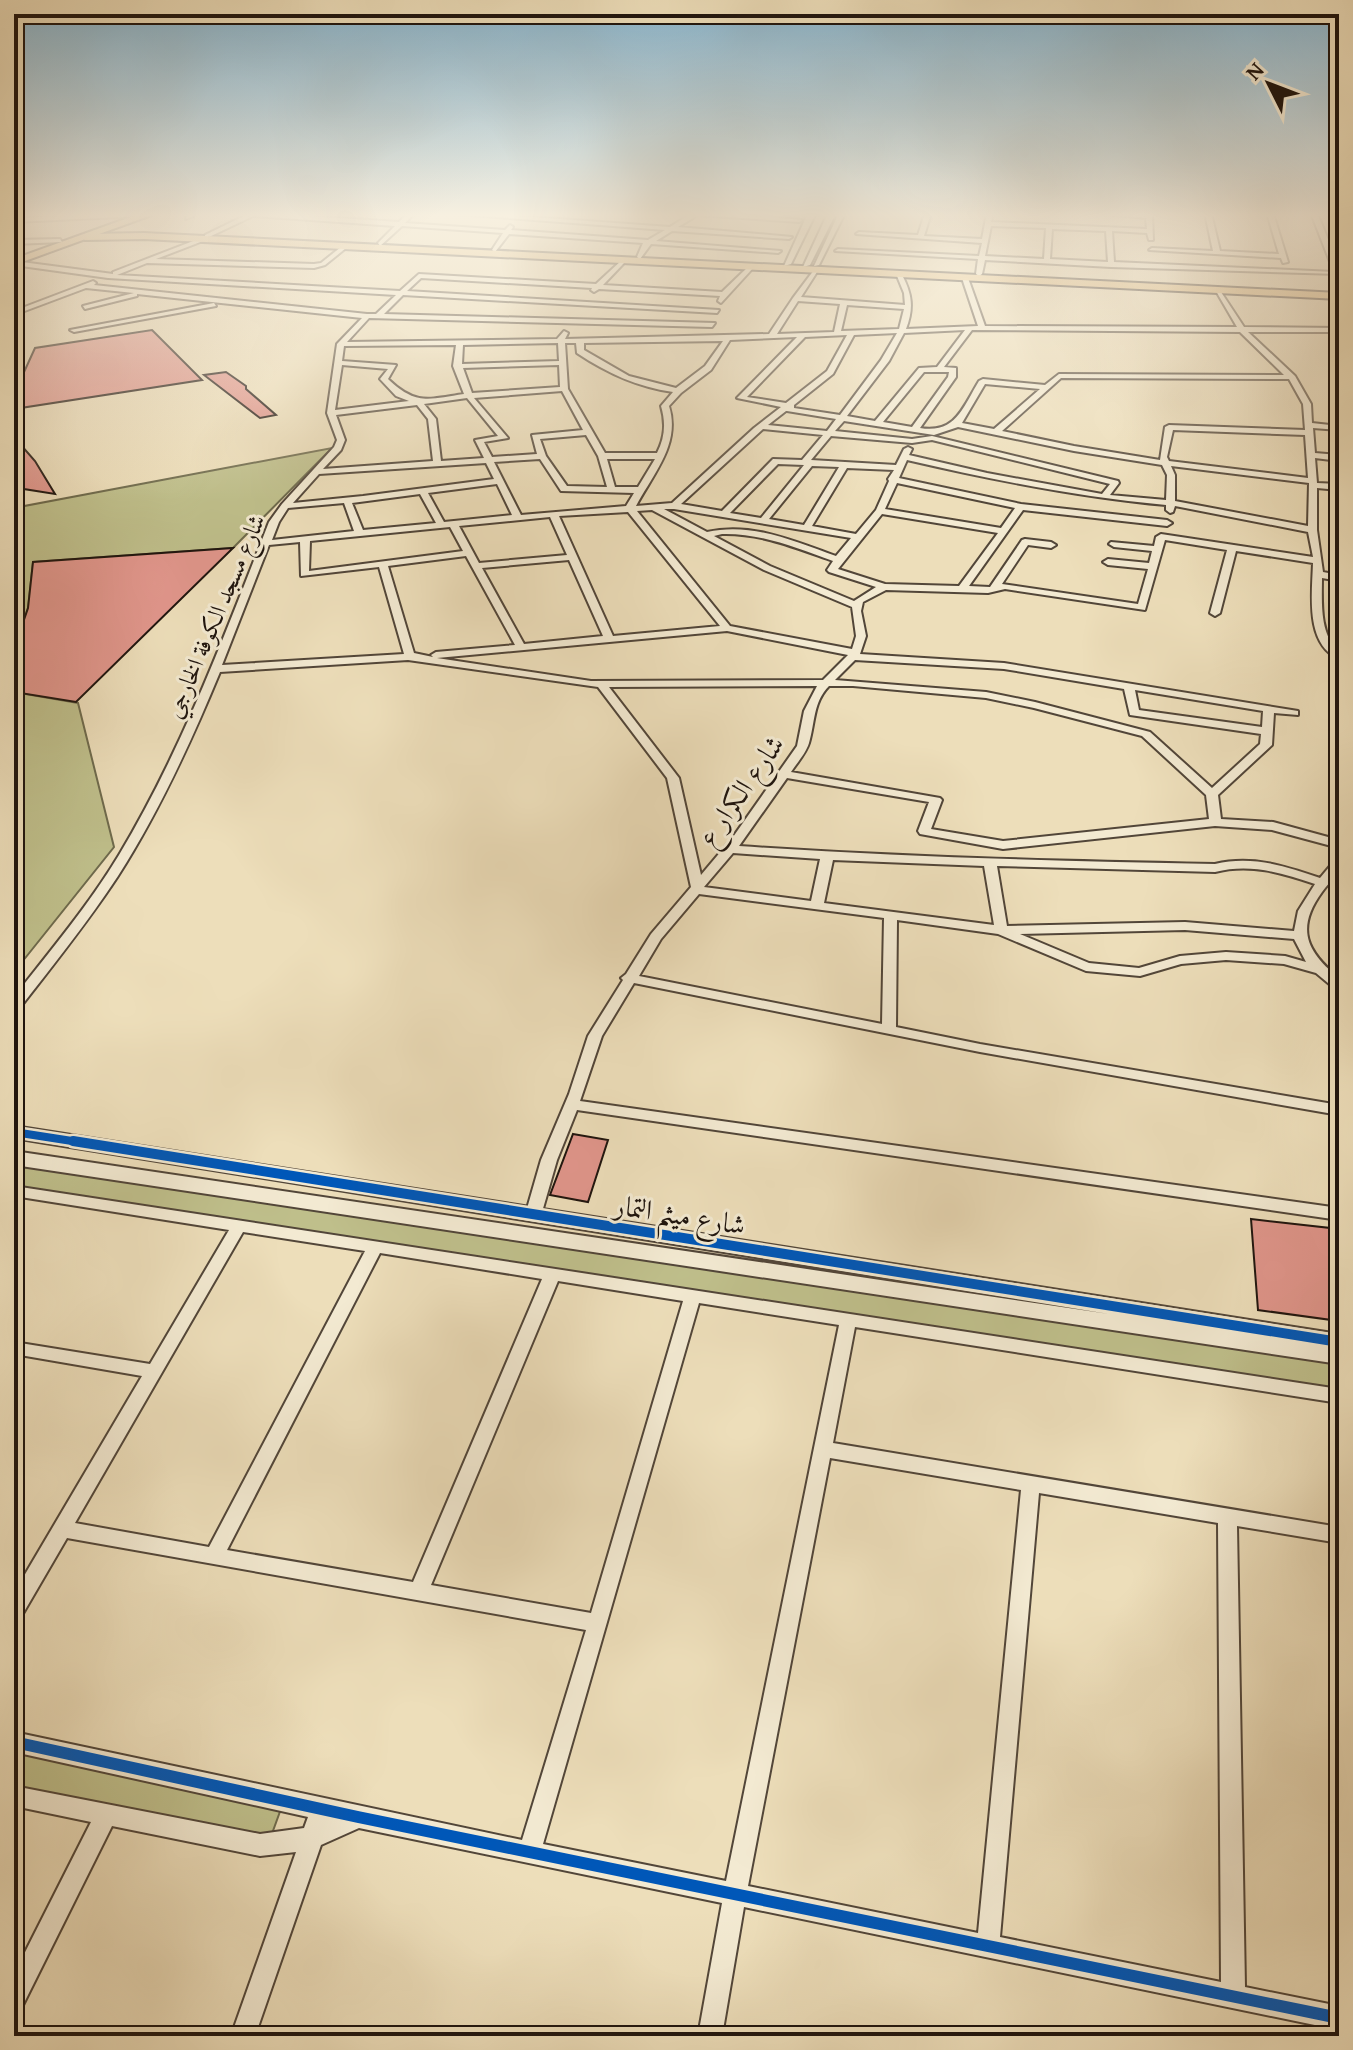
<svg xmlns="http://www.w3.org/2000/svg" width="1353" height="2050" viewBox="0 0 1353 2050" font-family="'Gentium Book Plus',Amiri,serif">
<rect width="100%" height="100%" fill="#eddeba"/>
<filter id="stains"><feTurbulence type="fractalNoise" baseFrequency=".0025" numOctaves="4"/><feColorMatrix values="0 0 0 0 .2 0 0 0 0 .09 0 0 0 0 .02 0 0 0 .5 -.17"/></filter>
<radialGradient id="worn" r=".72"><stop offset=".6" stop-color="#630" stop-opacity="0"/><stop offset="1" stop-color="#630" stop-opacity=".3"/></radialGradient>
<g fill="#bfbf8b" stroke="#6e6a4c" stroke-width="2">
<path d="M332,448L233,548L33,562L28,608L14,649V478L24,506Z"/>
<path d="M14,692L78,703L114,847L14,972Z"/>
<path d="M14,1163L1339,1364V1391L14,1187Z"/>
<path d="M14,1752L282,1806L270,1839L14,1786Z"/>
</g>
<g fill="#e1968c" stroke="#1e140e" stroke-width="2">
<path d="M152,330L202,380L14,409V394L35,348Z"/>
<path d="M226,372L246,386V389L276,415L260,418L204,375Z"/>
<path d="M14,437L35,461L55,494L24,489L19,477L14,476Z"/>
<path d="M233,548L76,702L14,692V649L28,608L33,562Z"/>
<path d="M573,1134L608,1140L588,1202L550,1195Z"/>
<path d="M1251,1219L1339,1229V1321L1258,1310Z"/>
</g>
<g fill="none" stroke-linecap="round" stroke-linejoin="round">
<g stroke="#524639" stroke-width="4">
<g id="minor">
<path d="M139,213L141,216L14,222V218Z"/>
<path d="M192,213H200L186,219V217Z"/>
<path d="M235,213H266L399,222L408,213H415L405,223L505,230L510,225L513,227L511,230L648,240L665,230L444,213H476L670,227L692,213H725L802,220L799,222L698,215L678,227L792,237L789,239L672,231L656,241L781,251L778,253L651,244L640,259L637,257L643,243L509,234L495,252L492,250L503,233L402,226L380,246L378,243L395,226L253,216L209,237H205V235L246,215Z"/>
<path d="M839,213H845L819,265L814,266Z"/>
<path d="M925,213H931L924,236L982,239L987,213H993L991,222L1147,229L1146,218L1092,213H1152L1153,240H1149L1147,233L1112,231L1114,262L1334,272L1311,213H1317L1339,266V274L1111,267L985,260L982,274L979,276L976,274L978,259L835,251L838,249L979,256L982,243L856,234L859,232L918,235ZM991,226L1046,228L1044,259L985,256ZM1052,229L1106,231L1108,262L1050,259Z"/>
<path d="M1205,213H1211L1220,251L1279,254L1267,213H1273L1288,262L1283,263L1281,258L1149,250L1152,248L1213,251Z"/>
<path d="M201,238L203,241L156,259L314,264L321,263L341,247L346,248L325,265L314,268L147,263L117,275L400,291L419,274L596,284L622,260L624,263L603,285L722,292L748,267L753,268L721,303L718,301L720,296L599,289L594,292L591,290L592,288L421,278L407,291L719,310L717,313L403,295L384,314L715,323L712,327L369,318L347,342L557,339L564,331L568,333L565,339L769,334L793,298L814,270L817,272L801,297L905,305L904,293L897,276L902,275C912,294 914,308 906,329L978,326L962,278L965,276L968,278L985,326L1237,327L1216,291L1219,289L1244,327L1339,328V332H1248L1295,376L1311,404L1312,423L1339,426V430L1313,428L1315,453L1339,455V461L1315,458L1317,483L1339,484V490L1317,488V530L1323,572L1339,575V581L1322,578C1322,601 1319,635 1339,651V659C1305,644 1312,595 1313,563L1236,551L1220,613L1215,616L1210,613L1227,550L1165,540L1145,610L1005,589L988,593L886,590L863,602L861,611L866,636L860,654L1004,663L1298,711V715L1274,713L1272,745L1218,795L1221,819L1273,822L1339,840V848L1272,830L1215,826L1003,849L920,834L918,831L929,802L787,778L739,846C897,857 1056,861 1215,864C1252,855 1285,866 1320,878L1335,860L1339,859C1339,874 1331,880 1322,892C1295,929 1307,952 1339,978V989L1334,988L1316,973L1284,964L1226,960L1181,964L1140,976L1086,971L998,934L897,920L896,1027L980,1044L1339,1105V1115L980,1052L634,983L602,1036L580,1101L1339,1208V1220L577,1110L557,1160L542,1212L540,1216H528L526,1212L541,1160L569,1094L588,1036L623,980L621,978L626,974L651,934L691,887L667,778L598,687L408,660L220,672C191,742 159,812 118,876C88,922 53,965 19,1009L14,1010V997C50,951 89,905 119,855C182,750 225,634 269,522L282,504L334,447L337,440L327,413L337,344L362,318L137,294V296L85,309L83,306L134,293L86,288L14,315V311L93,281L96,283L94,285L367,314H376L396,295L108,278L14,265V261L113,274V272ZM798,301L840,304L834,332L777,334ZM847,305L904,309L899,329L841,331ZM965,330L937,367L919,368L875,421L847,416L889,361L904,333ZM972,330L1240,332L1284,375L1059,374L1045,385L983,379L979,381C963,407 956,434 920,428L956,377V368L944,367ZM897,333L881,360L840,415L794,408V405L833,374L854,335ZM847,335L827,371L786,403L747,397L805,337ZM797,337L737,398L781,407L754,428L672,503L636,506C653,474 681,444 669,406L681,393L711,370L730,340ZM723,341L705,366L676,388L629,376L584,350V343ZM558,343L559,361L462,364L463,345ZM565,343H576L577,353C607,373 637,387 673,392L661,406C666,423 665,437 657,453H605L568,389ZM456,345L453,366L464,394C429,399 416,406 388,379L396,365L342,361L344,346ZM342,365L388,369L380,379L396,396L409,401L335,410ZM559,365L560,387L472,393L463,368ZM924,372H949L948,377L912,427L883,422ZM1061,378L1289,379L1303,404L1305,430L1169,425L1165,427L1160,460L1074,446L1002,431ZM985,384L1040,389L994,429L962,423ZM562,391L583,430L532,435L537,454L492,457L484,442L508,438L474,398ZM467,398L498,436L475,440L484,458L441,461L436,419L424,404ZM417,405L428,419L433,461L323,469L341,450L345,440L336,415ZM786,411H787L836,419L827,431L768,425ZM844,421L934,435L958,427L1074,451L1162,465L1167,475L1166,500L1110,495L1119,483L1118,481L932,436L912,439L835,431ZM763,429L823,435L802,460L773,459L722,511L681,504ZM1173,430L1305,435L1308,478L1169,461L1167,457ZM586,435L598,456L607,487L567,486L546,456L540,439ZM831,436L912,443L932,440L1110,484L1102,494L987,473L909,455L912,449L908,447L904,449L896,465L811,460ZM540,459L561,491L634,493L626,506L521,515L494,462ZM607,459H655L638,487H615ZM907,460C993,480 1078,497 1166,505V510L1170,513L1173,512L1175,506L1308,532L1313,557L1161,534L1156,537L1154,546L1111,542L1109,544L1114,547L1152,551L1149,563L1108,559L1103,562L1108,565L1148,569L1138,604L1002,584L1028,545L1051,548L1056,545L1051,542L1025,539L1022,540L990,587L969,586L1023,510L1167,526L1172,523L1167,520L1021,504L899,478ZM486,463L494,479L363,496L293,503L319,474ZM778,464L804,465L761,518L730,513ZM812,466L839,467L804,525L769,519ZM1171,466L1309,483L1308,526L1175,501V475ZM847,468L894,470L888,479L889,481L876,510L856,534L812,526ZM897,483L1015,508L1001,528L885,509ZM497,484L512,515L444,522L428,493ZM420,494L436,523L363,530L352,503ZM344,503L354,531L272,540L279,522L288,508ZM664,509H674L851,538L836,556C794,541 752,522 707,532ZM652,510L764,570L852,607L856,636L852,649L730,626L637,511ZM628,512L720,626L613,636L559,516ZM882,514L998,533L959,586L885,584L838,569ZM550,517L567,555L479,563L459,526ZM450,527L463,551L309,571L310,541ZM722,534C761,533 796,548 833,561L827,570L829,572L876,587L854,601L770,566L714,536ZM300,542L301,576L379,567L404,654L222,665L269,545ZM466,556L515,645L436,652L431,655L433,657L414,653L388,566ZM569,560L603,636L524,644L482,568ZM727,631L848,655L823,680L591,681L437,658ZM855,660L1004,669L1124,689L1130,715L1261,734L1260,744L1212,788L1150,732L1035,702L986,692L835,680ZM817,686L804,711L797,746L733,837L701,875L679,778L609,687ZM829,686H853L986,698L1034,708L1142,736L1206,795L1209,819L1003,841L931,829L942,800L940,798L791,772C797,763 806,753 809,743C815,723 813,702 829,686ZM1135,690L1263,711L1262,727L1139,710ZM733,853L820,859L811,901L704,887ZM833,860L984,866L994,925L824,903ZM997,866L1215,872C1251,863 1281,873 1315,884L1298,911L1294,931L1185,922L1007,926ZM699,894L884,918L882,1024L639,976L661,939ZM1185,930L1294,939L1306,962L1285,956L1226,952L1180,956L1139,968L1089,963L1020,934Z"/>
<path d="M60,239L62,242L14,244V240Z"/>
<path d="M214,303L216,306L74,332L70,330Z"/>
<path d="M14,1186L1339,1389V1403L855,1327L833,1443L1339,1527V1543L1237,1526L1245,1987L1339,2006V2030L744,1907L722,2036H698L722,1903L359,1828L321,1845L255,2036H231L296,1852L260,1856L112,1826L22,2007L14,2011V1974L91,1822L14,1806V1786L260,1834L304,1828L308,1817L14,1752V1732L522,1840L586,1630L67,1538L21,1617L14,1620V1593L142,1376L14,1354V1342L150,1364L229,1230L14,1196ZM243,1232L365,1251L209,1547L75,1523ZM380,1253L542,1279L413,1582L227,1550ZM558,1281L683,1301L591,1613L431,1585ZM699,1303L839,1325L726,1881L543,1844ZM830,1458L1021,1490L978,1933L748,1886ZM1039,1493L1218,1523L1221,1982L1000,1937Z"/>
</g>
</g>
<g stroke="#524639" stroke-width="4">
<g id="tertiary">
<path d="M808,213H816L791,264L784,266Z"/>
<path d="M828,213H836L810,265L803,267Z"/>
<path d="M14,1126L1339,1334V1364L14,1165V1151L1109,1314L14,1138Z"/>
</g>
</g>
<g stroke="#1e140e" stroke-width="4">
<path id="primary" d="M144,233L1339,293V299L144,239L85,240L80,237L85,234Z"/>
</g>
<g stroke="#1e140e" stroke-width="4">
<path id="trunk" d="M142,213H157L14,265V259Z"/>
</g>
<use href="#minor" fill="#f3ead2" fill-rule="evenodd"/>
<use href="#tertiary" fill="#f3ead2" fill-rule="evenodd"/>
<use href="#primary" fill="#e6bf7d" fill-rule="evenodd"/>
<use href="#trunk" fill="#e6bf7d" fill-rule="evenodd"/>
<g stroke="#f3ead2" stroke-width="13">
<path id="cycleway-far2" d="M14,1132L85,1143"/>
</g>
<g stroke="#f3ead2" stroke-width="15">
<path id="cycleway-far1" d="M73,1141L1339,1342"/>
</g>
<g stroke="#f3ead2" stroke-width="17">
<path id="cycleway" d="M14,1742L358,1817L1339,2018"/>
</g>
<use href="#cycleway-far2" stroke="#0057b8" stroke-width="8"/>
<use href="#cycleway-far1" stroke="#0057b8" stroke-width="10"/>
<use href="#cycleway" stroke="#0057b8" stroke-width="12"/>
</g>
<linearGradient id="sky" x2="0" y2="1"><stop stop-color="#88b7d2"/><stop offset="0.43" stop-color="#f7f0e0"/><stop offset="1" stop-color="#f7f0e0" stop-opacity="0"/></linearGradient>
<rect width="1353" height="500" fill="url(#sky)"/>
<g text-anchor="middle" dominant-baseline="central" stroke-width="6" stroke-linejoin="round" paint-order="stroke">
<g font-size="24" fill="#1e140e" stroke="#f3ead2">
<text transform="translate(215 616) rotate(-67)">شارع مسجد الكوفة الخارجي</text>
</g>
<g font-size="28" fill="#1e140e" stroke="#f3ead2">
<text transform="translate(740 790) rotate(-55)">شارع الكرار ع</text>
<text transform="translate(680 1214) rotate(9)">شارع ميثم التمار</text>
</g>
</g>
<rect width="1353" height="2050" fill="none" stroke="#eddeba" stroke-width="48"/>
<rect x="16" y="16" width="1321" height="2018" fill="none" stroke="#1e140e" stroke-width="4"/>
<rect x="24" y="24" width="1305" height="2002" fill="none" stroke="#1e140e" stroke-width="2"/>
<g transform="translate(1269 84) rotate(312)" stroke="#f3ead2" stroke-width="6" paint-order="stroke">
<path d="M0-6L14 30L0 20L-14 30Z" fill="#1e140e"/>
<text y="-12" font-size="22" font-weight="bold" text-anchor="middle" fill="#1e140e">N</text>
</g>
<rect width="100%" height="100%" filter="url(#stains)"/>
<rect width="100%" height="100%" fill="url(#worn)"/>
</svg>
